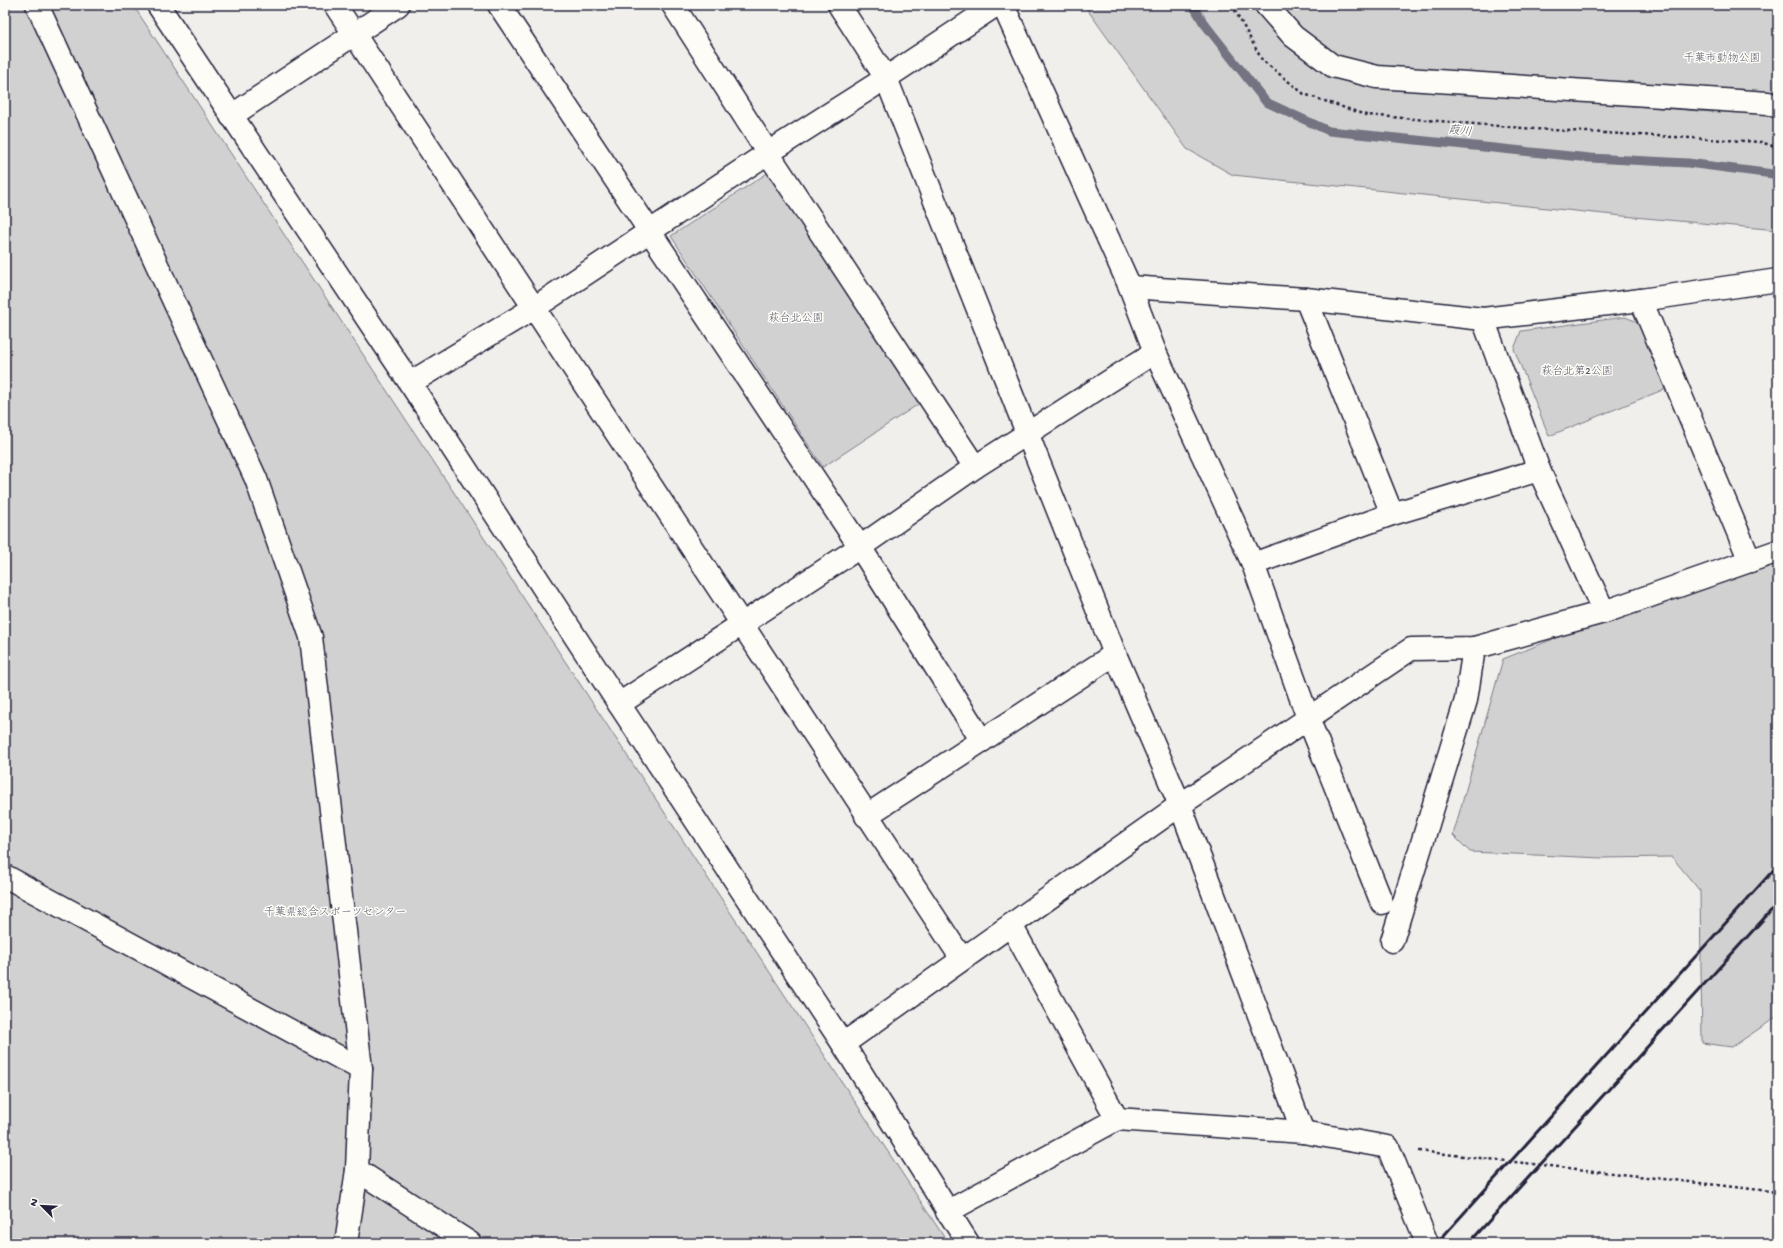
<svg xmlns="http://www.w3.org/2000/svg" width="1783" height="1248" viewBox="0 0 1783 1248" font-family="'Gochi Hand','Klee One',sans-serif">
<rect width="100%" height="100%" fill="#f0efec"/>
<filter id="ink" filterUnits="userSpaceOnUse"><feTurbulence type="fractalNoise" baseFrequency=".025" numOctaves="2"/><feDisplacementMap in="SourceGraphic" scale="8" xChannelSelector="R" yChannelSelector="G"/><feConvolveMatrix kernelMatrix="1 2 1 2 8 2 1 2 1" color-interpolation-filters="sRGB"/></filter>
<g filter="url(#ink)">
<g fill="#d2d1d1" stroke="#7a7a86" fill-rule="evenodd">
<path d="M5,5H133L948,1243H5Z"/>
<path d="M1084,5H1778V230L1623,216L1233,175L1187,149ZM1342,75L1713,112H1714L1367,86Z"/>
<path d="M769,172L920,403L823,467L671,236Z"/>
<path d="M1625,317L1638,322L1665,389L1549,436L1514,349L1521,331Z"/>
<path d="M1778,550V1016L1732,1047L1702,1043L1700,891L1672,857L1602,858L1470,852L1453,835L1503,659Z"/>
</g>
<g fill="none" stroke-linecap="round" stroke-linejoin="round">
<path stroke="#737381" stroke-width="9" d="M1193,5L1203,22L1266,102L1329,131L1590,158L1688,163L1773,174L1778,176"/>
<g stroke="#22223b" stroke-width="25">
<g id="minor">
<path d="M37,5L256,479L311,637L361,1069L357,1170L346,1243"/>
<path d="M158,5L410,383L619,704L843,1044L968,1243"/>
<path d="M335,5L962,959"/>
<path d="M499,5L860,547L982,741"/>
<path d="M673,5L768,153L975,467"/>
<path d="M839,5L886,78L1115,654L1180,805L1303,1132"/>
<path d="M1003,5L1130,287L1155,352L1253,564L1308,718L1382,903"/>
<path d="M1266,5L1293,36L1333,66L1377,77L1768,103L1778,107"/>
<path d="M231,116L398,5"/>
<path d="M1130,287L1306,299L1483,319L1641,300L1778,280"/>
<path d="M1306,299L1392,514"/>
<path d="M1641,300L1750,561"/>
<path d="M1483,319L1539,470L1604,612"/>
<path d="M410,383L534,308L768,153L886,78L996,5"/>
<path d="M1253,564L1392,514L1539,470"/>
<path d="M619,704L860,547L975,467L1155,352"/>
<path d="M866,816L1115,654"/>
<path d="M5,876L361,1069"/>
<path d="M1011,925L1117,1119"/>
<path d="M1392,941L1466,700L1474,648"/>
<path d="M843,1044L1180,805L1411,649L1474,648L1604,612L1778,551"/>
<path d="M357,1170L470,1243"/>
<path d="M947,1212L1117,1119L1303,1132L1388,1147L1427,1243"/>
</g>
</g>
<g stroke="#22223b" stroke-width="2.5" stroke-dasharray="3 3" stroke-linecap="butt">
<path d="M1232,5L1262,60L1304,94L1366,115L1535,129L1761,142L1778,148"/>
<path d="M1419,1151L1778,1192"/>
</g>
<use href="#minor" stroke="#fdfcf7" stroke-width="22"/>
<g stroke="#22223b" stroke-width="3">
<path d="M1437,1243L1778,865"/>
<path d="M1469,1243L1778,903"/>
</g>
</g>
</g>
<g text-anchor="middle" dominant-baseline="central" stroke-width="3" stroke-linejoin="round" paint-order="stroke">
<g font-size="11" fill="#575768" stroke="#fdfcf7">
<text x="1722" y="59">千葉市動物公園</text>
<text x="796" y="319">萩台北公園</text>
<text x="1577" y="372">萩台北第2公園</text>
<text x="335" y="913">千葉県総合スポーツセンター</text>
</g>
<g font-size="12" font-style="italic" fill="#58586a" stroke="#fdfcf7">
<text transform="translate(1460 132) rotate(6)">葭川</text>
</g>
</g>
<rect width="1783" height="1248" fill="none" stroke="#fdfcf7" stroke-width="20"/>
<rect x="10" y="10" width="1763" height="1228" fill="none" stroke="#22223b" stroke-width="1.5" filter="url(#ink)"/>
<g transform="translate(42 1206) rotate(294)" stroke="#fdfcf7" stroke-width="3" paint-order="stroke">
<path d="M0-3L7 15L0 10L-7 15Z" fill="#22223b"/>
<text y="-6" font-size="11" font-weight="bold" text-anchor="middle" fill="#22223b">N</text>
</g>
</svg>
